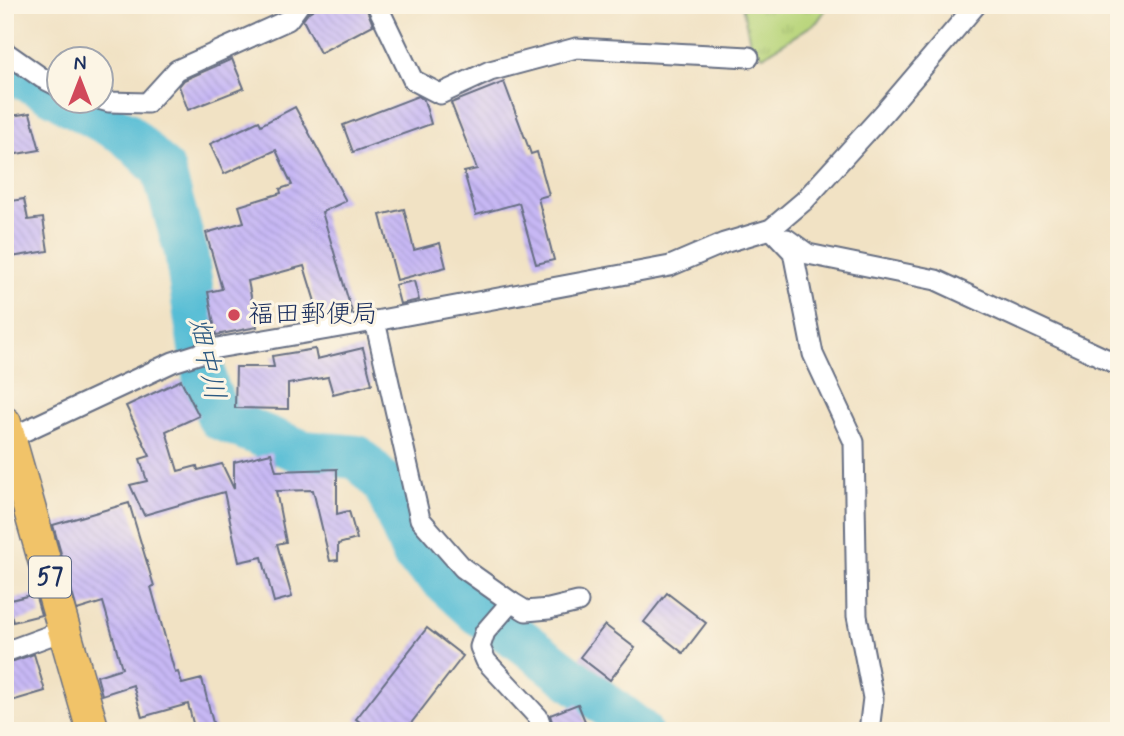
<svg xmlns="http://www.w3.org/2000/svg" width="1124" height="736" viewBox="0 0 1124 736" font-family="Mynerve,'Klee One',sans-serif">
<defs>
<pattern id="grass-tufts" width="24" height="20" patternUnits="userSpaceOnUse" patternTransform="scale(1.75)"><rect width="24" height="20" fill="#b9d57b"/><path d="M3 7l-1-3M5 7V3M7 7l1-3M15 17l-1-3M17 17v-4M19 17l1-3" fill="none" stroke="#9eb76d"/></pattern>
<pattern id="building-back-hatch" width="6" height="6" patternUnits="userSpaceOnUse" patternTransform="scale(1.75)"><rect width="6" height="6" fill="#c7b8f4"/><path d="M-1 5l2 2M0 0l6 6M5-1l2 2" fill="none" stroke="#aa9ed4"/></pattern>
</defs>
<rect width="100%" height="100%" fill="#fcf5e5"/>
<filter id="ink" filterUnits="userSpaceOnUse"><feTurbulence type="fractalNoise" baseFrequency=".0143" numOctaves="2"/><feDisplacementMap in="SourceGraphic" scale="14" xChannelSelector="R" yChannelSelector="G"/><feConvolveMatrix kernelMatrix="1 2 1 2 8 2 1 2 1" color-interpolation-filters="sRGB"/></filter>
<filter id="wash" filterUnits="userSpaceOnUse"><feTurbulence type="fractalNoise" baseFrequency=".00686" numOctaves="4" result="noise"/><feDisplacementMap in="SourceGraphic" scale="28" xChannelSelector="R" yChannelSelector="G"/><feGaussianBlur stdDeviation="1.57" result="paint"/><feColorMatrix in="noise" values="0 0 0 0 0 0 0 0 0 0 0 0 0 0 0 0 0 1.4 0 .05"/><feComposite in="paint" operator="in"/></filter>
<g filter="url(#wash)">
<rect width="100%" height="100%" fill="#f1e2c4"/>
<path fill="url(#grass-tufts)" stroke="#6a826c" stroke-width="2" d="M742,5H829L817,22L763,56L751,47Z"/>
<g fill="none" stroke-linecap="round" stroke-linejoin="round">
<g stroke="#57bdd5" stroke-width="44">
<path d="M5,68L60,97"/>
<path d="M67,102L125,133L163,170L186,252L205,382L219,418L303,452L357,457L385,485L413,553L478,613L521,640L640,731"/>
</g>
</g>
<g id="blocks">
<g fill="url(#building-back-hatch)">
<path d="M321,5H365L373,25L320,53L303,20L309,12Z"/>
<path d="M232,59L244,88L188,110L179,86L184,80Z"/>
<path d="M504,82L531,154L537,152L549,195L538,198L554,260L536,264L519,203L476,215L464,172L477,169L451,103Z"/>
<path d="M418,96L424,100L431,124L353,152L343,125Z"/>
<path d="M295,107L346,201L322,212L352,312L320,318L304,266L248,281L257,327L216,335L208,292L222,289L206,233L244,222L239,206L281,193L280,189L292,185L276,150L224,174L210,144L259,121L261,125Z"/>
<path d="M30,113L40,150L5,156V117Z"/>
<path d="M24,199L28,220L43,218L48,251L5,258V202Z"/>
<path d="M404,209L414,250L440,243L446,267L397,280L380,215Z"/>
<path d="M414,281L419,300L400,304L395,285Z"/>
<path d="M363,348L372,384L333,394L328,377L288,384V409L235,408L236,367H274L272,356L315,349L317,359Z"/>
<path d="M181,380L199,416L166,431L178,471L197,466L198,470L222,464L234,489V462L271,453L276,471L337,469V514L349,511L357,539L338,544V560L330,561L313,490L276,491L286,542L277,544L292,597L274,602L262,557L239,562L224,492L144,515L130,485L147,481L140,459L150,456L126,406Z"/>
<path d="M129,503L154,586L151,587L175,673L178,672L182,684L202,679L215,731H195L188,704L142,717L133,685L102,695L97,676L122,668L103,602L77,610L53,525Z"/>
<path d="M667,593L706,623L683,653L644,622Z"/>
<path d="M35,594L41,615L13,622L7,601Z"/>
<path d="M605,625L635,648L610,680L580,657Z"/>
<path d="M427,628L463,656L405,731H371L356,719Z"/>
<path d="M34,654L45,691L5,703V664Z"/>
<path d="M578,704L589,731H555L550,715Z"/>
</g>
</g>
</g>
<g filter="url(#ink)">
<use href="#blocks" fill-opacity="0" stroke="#666e82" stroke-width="2"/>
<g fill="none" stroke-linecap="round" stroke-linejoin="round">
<g stroke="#666e82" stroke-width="23">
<g id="street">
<path d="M377,5L413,80L440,94L490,71L576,48L749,57"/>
<path d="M5,52L42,78L60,87"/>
<path d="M102,100L109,102L147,103L177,70L288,20L299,5"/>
<path d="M771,229L793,252L813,354L854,442L857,616L873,698L869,731"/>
<path d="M787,239L808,254L936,280L1119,365"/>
<path d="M375,321L420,519L463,568L511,602L526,611L549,609L578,602"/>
<path d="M10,438L173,362L217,348L375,321L670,266L724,243L771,229L804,201L883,114L976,5"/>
<path d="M511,602L485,632L480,647L486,661L538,717L543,731"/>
<path d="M5,652L65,630"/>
</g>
</g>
<g stroke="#666e82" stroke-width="35">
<path id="primary" d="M5,423L93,731"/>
</g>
<use href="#street" stroke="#fff" stroke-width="19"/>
<use href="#primary" stroke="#f1c369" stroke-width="32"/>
</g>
</g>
<circle fill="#d1495b" stroke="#fcf5e5" stroke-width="2.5" cx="234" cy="315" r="7"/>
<g text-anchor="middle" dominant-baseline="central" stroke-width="6" stroke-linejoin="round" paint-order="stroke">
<rect fill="#fcf5e5" stroke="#5e6a86" stroke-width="2" x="29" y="556.5" width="42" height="41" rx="5"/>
<g font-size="24" font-weight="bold" fill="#1b2f5e">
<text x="50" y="577">57</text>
</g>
<g font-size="26" fill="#1b2f5e" stroke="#fcf5e5" text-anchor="start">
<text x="248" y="315">福田郵便局</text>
</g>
<g font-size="28" font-style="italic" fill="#2d5a82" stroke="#fcf5e5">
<text transform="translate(206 359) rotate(78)">畑中川</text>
</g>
</g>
<rect width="1124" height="736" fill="none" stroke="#fcf5e5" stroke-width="28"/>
<g transform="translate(80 80)"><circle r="33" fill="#fcf5e5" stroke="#a2a6af" stroke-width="2"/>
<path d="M0-5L12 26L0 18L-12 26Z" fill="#d1495b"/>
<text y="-10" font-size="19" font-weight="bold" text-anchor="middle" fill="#1b2f5e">N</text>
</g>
</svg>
